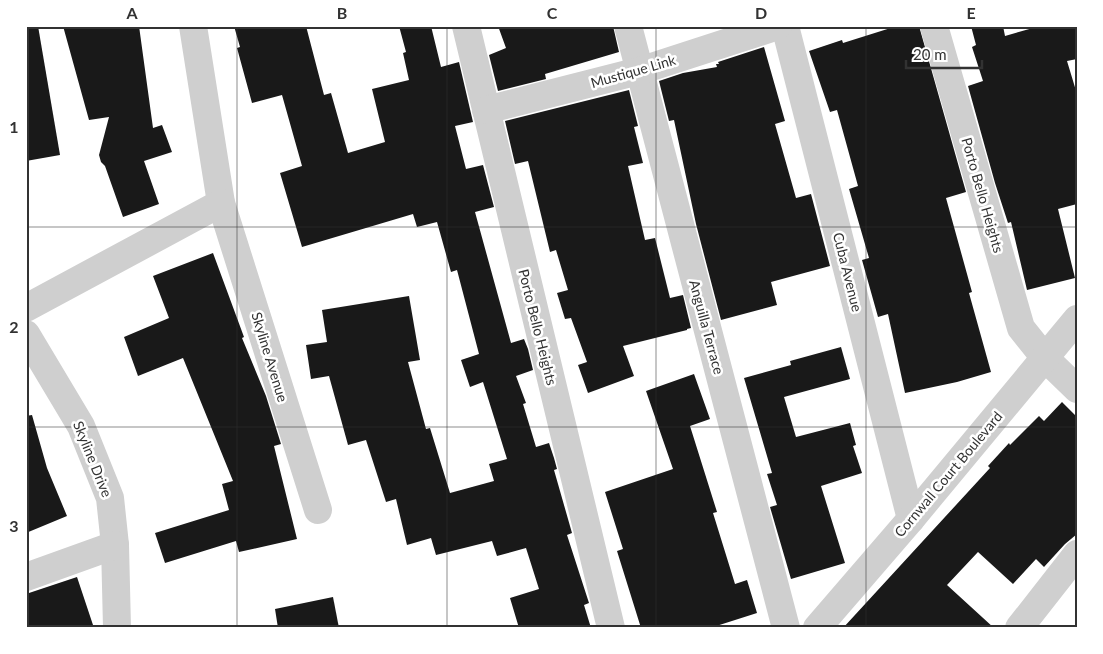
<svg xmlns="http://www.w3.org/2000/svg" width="1103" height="654" viewBox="0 0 1103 654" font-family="Lato,sans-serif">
<rect width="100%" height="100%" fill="#fff"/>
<g fill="#191919">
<path d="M26,26H38L60,155L26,161Z"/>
<path d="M63,26H139L153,128L162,125L172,152L144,161L159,204L123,217L105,166L101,162L99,155L109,117L89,120Z"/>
<path d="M234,26H306L324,95L331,93L348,153L385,142L372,89L409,80L403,53L406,52L399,26H431L441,67L459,62L473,122L455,126L466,169L483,165L494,207L475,212L511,343L524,339L528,349L533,370L516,376L526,403L523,404L536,447L549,443L554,458L557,469L554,470L572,533L567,535L589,603L584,605L591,628H519L510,598L539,589L526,548L497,556L492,541L436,555L431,538L407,545L396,499L386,502L366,440L348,445L329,376L311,379L306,345L327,342L322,310L409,296L420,360L408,362L426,429L430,428L450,493L494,481L489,464L507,459L483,382L470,387L461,360L479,354L457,270L451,272L437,222L417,227L413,214L302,247L280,173L302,166L282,95L252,103L237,48L240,47Z"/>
<path d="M498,26H613L619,52L545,74L546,79L498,91L489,55L506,48Z"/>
<path d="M897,26H919L966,192L946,198L972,292L969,293L991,372L957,382L905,393L888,314L878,317L862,260L869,258L849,189L858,186L837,110L830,112L809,51L842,40L843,43Z"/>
<path d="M971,26H1003L1005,36L1040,26H1077V59L1067,61L1077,94V204L1058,209L1075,278L1027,290L1011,222L1008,223L995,183L968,86L983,81L972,47L976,45Z"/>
<path d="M764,47L785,121L775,124L796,198L811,194L830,266L771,282L777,305L721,320L696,224L674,120L669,121L659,81L683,73L717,67L716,64H719L718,62Z"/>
<path d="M629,90L638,126L634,127L643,163L628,166L645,240L655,238L670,298L683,295L691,328L687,329V330L623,346L634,376L588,393L578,365L587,362L571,318L565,319L557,293L568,290L556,250L550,252L528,161L515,164L505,121Z"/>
<path d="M213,253L244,337L242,338L266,396L281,444L274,446L297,539L239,552L236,541L165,563L155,533L229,510L222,484L233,481L183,358L138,376L124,337L169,318L153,276Z"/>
<path d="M841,347L850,379L784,397L796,437L850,423L856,445L853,446L862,473L821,486L845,563L791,579L770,507L777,505L767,474L772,473L744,378L791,365L790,361Z"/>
<path d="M694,374L710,419L690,426L717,512L713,513L735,584L747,580L757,613L710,628H641L617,551L623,549L605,492L673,469L646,391Z"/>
<path d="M1062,402L1077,417V534L1065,544L1044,567L1036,559L1013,584L978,552L947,585L994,628H843L990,468L988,466L1009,443L1010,445L1039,416L1044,421Z"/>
<path d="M32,415L47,468L67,516L26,533V416Z"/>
<path d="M77,577L94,628H26V594Z"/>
<path d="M333,597L339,628H278L275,609Z"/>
</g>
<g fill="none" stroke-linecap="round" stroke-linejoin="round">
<g stroke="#cfcfcf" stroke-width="28">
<path d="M193,26L221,203L318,510"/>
<path d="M466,26L611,628"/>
<path d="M628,26L786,628"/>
<path d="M785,26L911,519"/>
<path d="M934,26L1021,328L1045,358L1077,389"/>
<path d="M486,110L639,71L778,26"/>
<path d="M26,308L221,203"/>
<path d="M26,334L81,426L110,498L115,545L117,628"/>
<path d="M26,577L115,545"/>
<path d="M817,628L911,519L1077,319"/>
<path d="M1019,628L1077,554"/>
</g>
</g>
<path fill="none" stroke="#323232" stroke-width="1" stroke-opacity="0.55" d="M237,26V628M447,26V628M656,26V628M866,26V628M26,227H1077M26,427H1077"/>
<g text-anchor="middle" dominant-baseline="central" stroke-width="5" stroke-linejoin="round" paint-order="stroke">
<g font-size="14" fill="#323232" stroke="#fff">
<text transform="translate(633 71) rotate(-16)">Mustique Link</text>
<text transform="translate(983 195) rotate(74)">Porto Bello Heights</text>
<text transform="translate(848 272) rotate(76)">Cuba Avenue</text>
<text transform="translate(538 327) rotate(76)">Porto Bello Heights</text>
<text transform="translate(707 327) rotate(75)">Anguilla Terrace</text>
<text transform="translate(270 357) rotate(73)">Skyline Avenue</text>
<text transform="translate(93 459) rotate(68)">Skyline Drive</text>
<text transform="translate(948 474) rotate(-50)">Cornwall Court Boulevard</text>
</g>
</g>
<rect width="1103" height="654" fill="none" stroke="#ffffff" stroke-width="55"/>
<path d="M906 60v8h76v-8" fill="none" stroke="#323232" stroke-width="2.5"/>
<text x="913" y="60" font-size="15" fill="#323232" stroke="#ffffff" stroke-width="4" paint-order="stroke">20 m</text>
<rect x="28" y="28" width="1048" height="598" fill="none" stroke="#323232" stroke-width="2"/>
<g font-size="16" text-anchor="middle" font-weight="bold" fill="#323232">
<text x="132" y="19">A</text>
<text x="342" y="19">B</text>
<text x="552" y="19">C</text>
<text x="761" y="19">D</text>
<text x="971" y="19">E</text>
<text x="14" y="133">1</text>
<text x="14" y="333">2</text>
<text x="14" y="532">3</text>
</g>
</svg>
